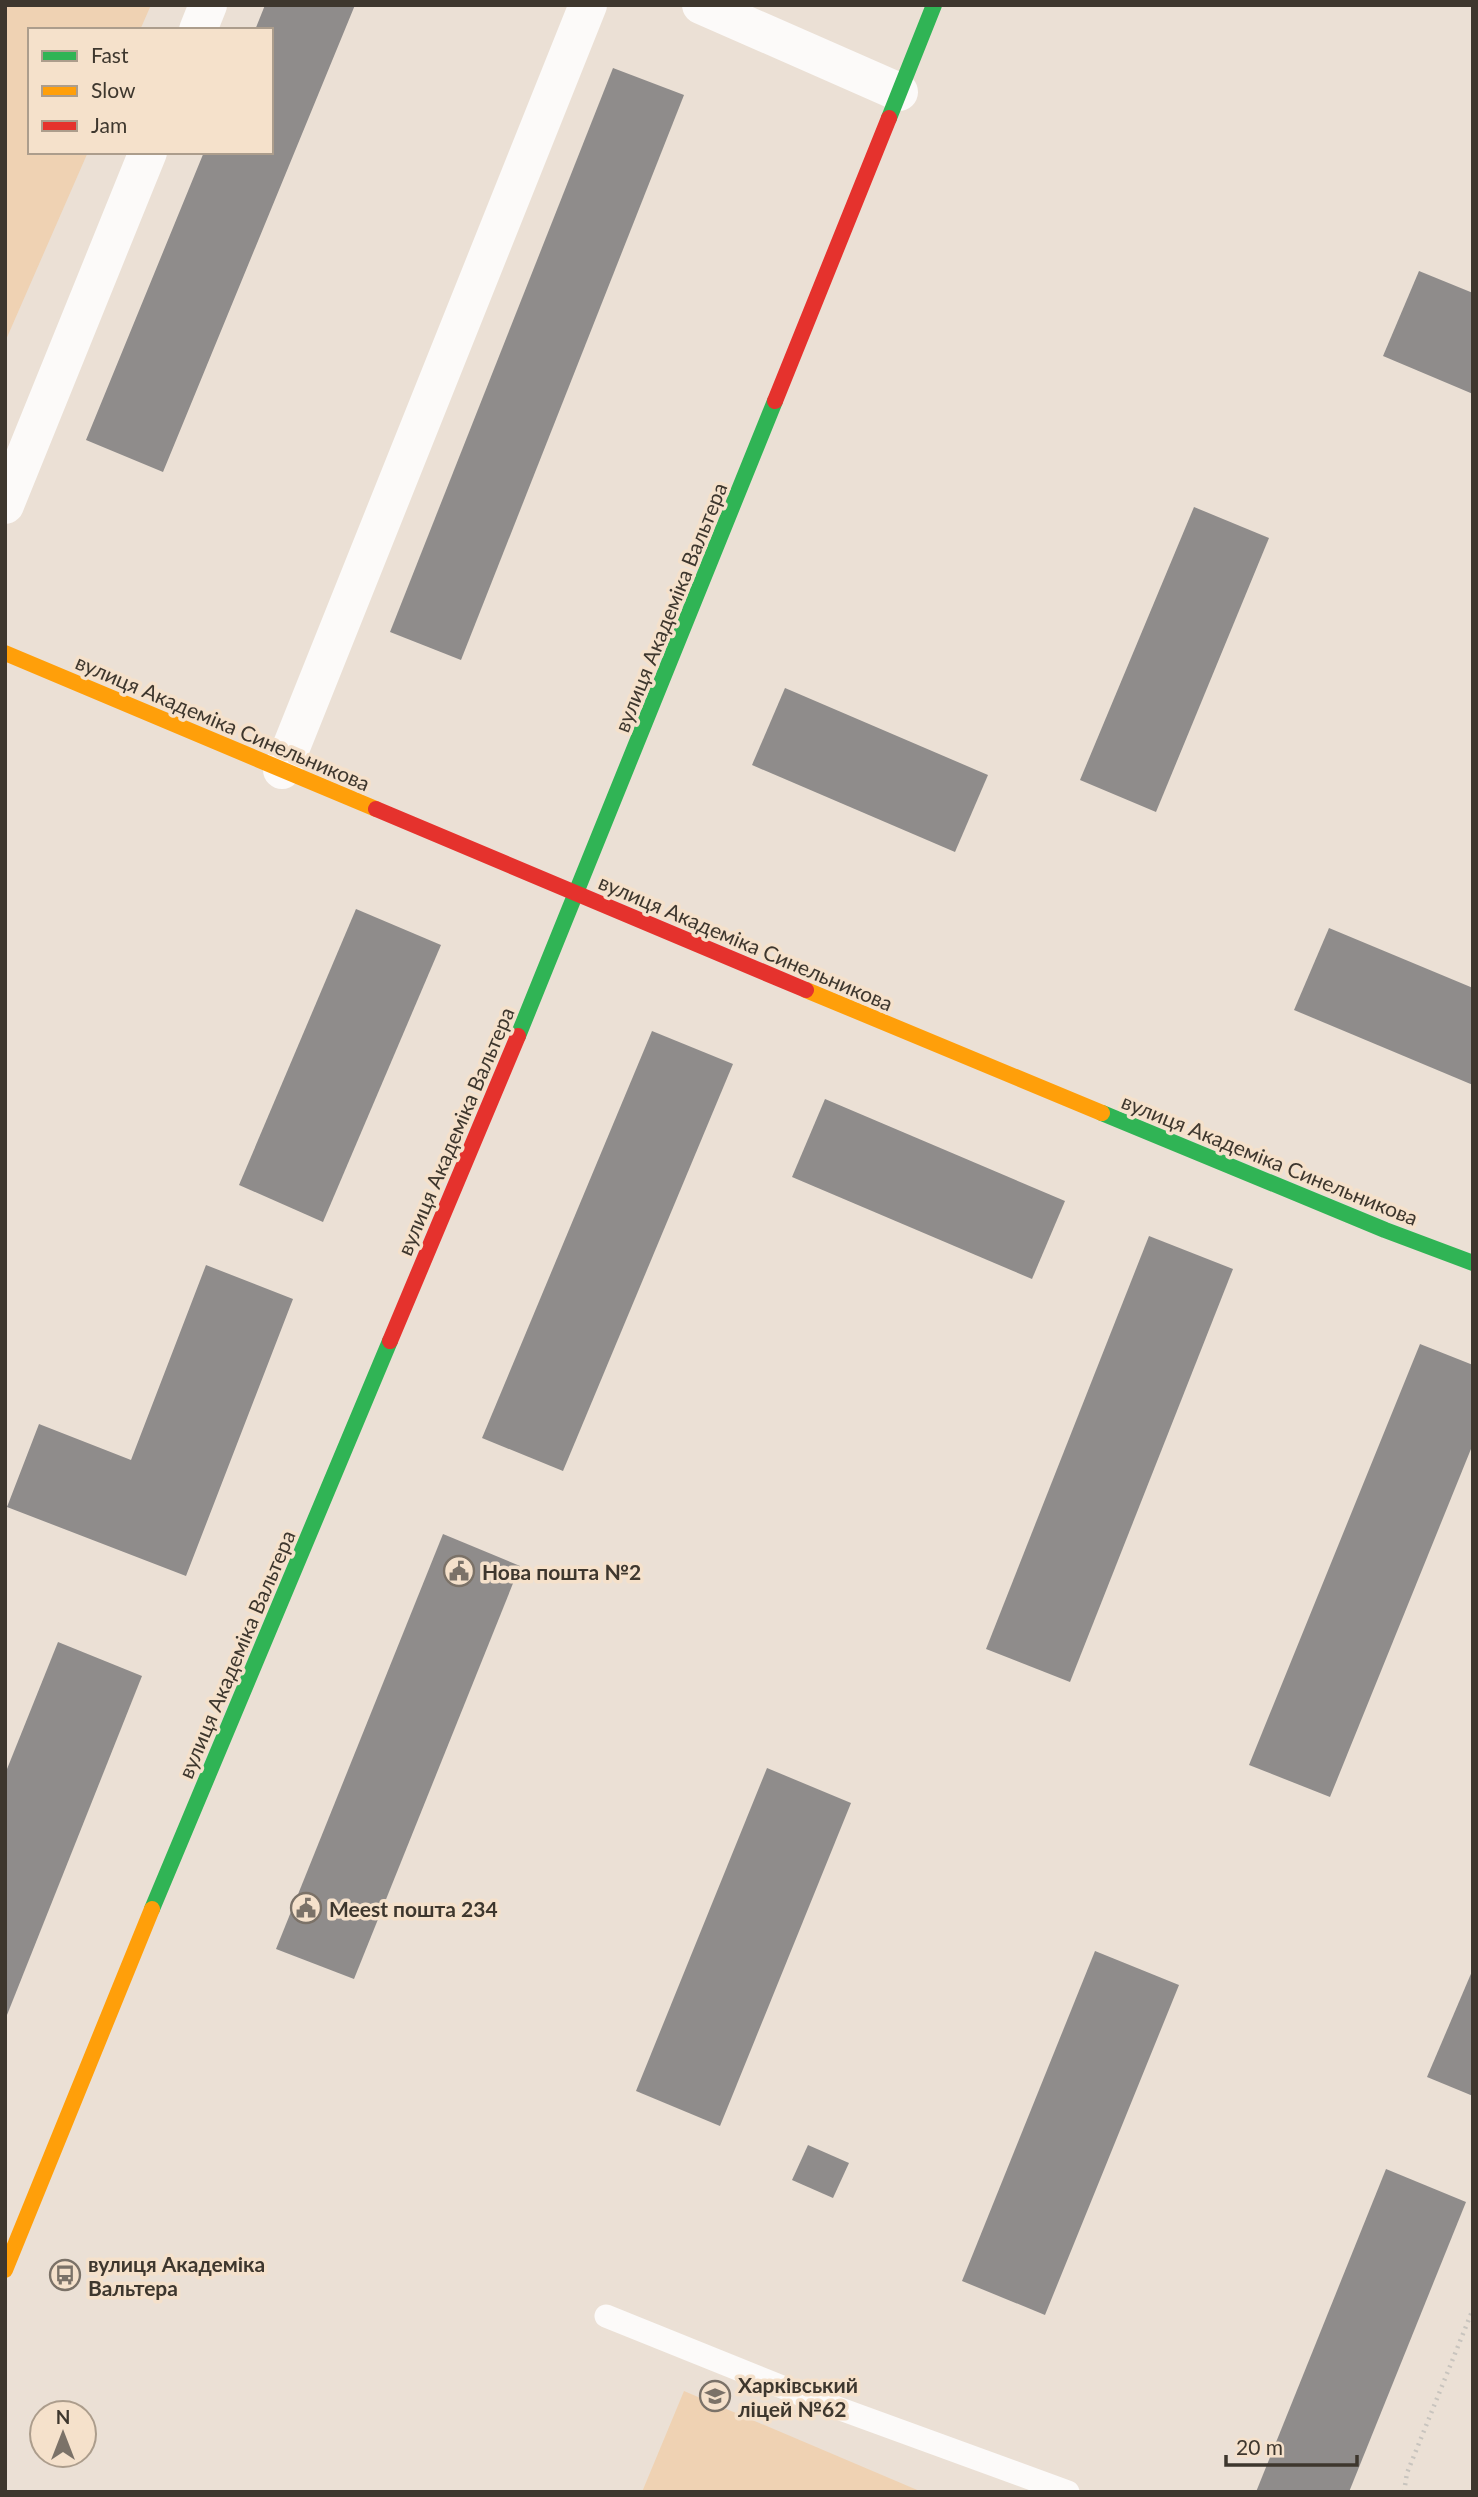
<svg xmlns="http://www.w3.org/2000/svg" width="1478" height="2497" viewBox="0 0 1478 2497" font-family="Lato,sans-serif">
<rect width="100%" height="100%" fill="#ebe0d5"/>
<g fill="#efd2b3">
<path d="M5,5H151L140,30H30V152H88L5,342Z"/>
<path d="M684,2391L922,2492H642Z"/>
</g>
<g fill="#8f8c8b">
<path d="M265,5H355L163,472L86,440L204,152H271V30H255Z"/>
<path d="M613,68L684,95L461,660L390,632Z"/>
<path d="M1419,271L1473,293V394L1383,356Z"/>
<path d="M1194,507L1269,538L1156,812L1080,780Z"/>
<path d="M785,688L988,775L955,852L752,765Z"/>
<path d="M356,909L441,945L323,1222L239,1185Z"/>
<path d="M1329,928L1473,988V1085L1294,1010Z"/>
<path d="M652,1031L733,1064L563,1471L482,1438Z"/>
<path d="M825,1099L1065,1201L1032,1279L792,1177Z"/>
<path d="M1149,1236L1233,1269L1070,1682L986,1649Z"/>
<path d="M206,1265L293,1299L186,1576L7,1507L39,1424L131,1460Z"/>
<path d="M1420,1344L1473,1365V1444L1330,1797L1249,1765Z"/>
<path d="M443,1534L520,1566L354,1979L276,1949Z"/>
<path d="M58,1642L142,1676L5,2020V1774Z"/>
<path d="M767,1768L851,1803L720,2126L636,2091Z"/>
<path d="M1095,1951L1179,1985L1045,2315L962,2281Z"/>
<path d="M1473,1969V2096L1427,2077Z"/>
<path d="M808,2145L849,2163L833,2198L792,2180Z"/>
<path d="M1386,2169L1466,2202L1349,2492H1256Z"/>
</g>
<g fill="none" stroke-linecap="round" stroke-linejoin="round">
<path stroke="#c8c4be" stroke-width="4.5" stroke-dasharray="2 5" stroke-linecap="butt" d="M1404,2492L1407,2473L1473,2309"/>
<path stroke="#fcfaf9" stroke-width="23" d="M606,2316L802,2395L1068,2492"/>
<g stroke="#fcfaf9" stroke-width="38">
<path d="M701,5L899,92"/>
<path d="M198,30L208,5"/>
<path d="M5,505L148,152"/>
<path d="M282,770L588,5"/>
</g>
<g stroke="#30b455" stroke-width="16">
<path d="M889,118L934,5"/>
<path d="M518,1036L775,401"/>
<path d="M1102,1113L1385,1230L1473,1263"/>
<path d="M152,1909L390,1341"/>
</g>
<g stroke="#ff9f0a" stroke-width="16">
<path d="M5,653L376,809"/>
<path d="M806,990L1102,1113"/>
<path d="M5,2270L152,1909"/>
</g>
<g stroke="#e5322d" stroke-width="16">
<path d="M775,401L889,118"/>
<path d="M376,809L806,990"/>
<path d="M390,1341L518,1036"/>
</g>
</g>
<defs>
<g id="civic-ring" transform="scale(1.575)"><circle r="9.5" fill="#f5e1cb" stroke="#7b7268" stroke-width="1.5"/><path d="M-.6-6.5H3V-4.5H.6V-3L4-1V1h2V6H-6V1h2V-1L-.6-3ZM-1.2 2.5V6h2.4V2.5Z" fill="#7b7268"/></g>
<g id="bus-ring" transform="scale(1.575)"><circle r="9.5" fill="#f5e1cb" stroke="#7b7268" stroke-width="1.5"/><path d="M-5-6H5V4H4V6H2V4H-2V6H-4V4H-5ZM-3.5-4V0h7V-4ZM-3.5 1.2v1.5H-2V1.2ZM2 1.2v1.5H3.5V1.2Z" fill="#7b7268"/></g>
<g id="school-ring" transform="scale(1.575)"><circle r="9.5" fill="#f5e1cb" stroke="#7b7268" stroke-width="1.5"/><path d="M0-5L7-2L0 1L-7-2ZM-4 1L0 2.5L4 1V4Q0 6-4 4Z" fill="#7b7268"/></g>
</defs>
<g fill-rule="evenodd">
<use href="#civic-ring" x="459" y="1571"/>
<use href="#civic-ring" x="306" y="1908"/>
<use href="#bus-ring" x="65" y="2275"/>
<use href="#school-ring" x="715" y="2396"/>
</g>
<g text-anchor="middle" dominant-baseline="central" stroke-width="7" stroke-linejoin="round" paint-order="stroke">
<g font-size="21" fill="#3e372e" stroke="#f5e1cb">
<text transform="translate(670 607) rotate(-68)">вулиця Академіка Вальтера</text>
<text transform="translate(223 722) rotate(23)">вулиця Академіка Синельникова</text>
<text transform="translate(746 942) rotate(23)">вулиця Академіка Синельникова</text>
<text transform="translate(455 1131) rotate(-67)">вулиця Академіка Вальтера</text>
<text transform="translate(1270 1159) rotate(22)">вулиця Академіка Синельникова</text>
<text transform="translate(236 1654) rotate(-67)">вулиця Академіка Вальтера</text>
</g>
<g font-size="21" font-weight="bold" fill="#3e372e" stroke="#f5e1cb" text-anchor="start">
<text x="482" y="1571">Нова пошта №2</text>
<text x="329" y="1908">Meest пошта 234</text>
<text x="88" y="2263">вулиця Академіка<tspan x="88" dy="24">Вальтера</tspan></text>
<text x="738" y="2384">Харківський<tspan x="738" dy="24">ліцей №62</tspan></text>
</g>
</g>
<rect width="1478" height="2497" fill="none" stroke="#3e372e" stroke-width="14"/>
<rect x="28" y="28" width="245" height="126" fill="#f5e1cb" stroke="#ac9d8c" stroke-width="2"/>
<rect x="42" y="51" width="35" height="10" fill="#30b455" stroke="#ac9d8c" stroke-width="2"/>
<text x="91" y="63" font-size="21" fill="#3e372e">Fast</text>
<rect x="42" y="86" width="35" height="10" fill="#ff9f0a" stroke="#ac9d8c" stroke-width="2"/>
<text x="91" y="98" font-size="21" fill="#3e372e">Slow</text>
<rect x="42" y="121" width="35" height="10" fill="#e5322d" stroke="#ac9d8c" stroke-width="2"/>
<text x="91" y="133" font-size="21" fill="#3e372e">Jam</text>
<g transform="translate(63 2434)"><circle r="33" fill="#f5e1cb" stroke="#ac9d8c" stroke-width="2"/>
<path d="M0-5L12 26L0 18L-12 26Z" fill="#7b7268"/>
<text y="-10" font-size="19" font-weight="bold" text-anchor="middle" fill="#3e372e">N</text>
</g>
<path d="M1226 2455v10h131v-10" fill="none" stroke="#3e372e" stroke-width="3.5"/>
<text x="1236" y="2455" font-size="21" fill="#3e372e" stroke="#f5e1cb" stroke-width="5" paint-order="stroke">20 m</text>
</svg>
